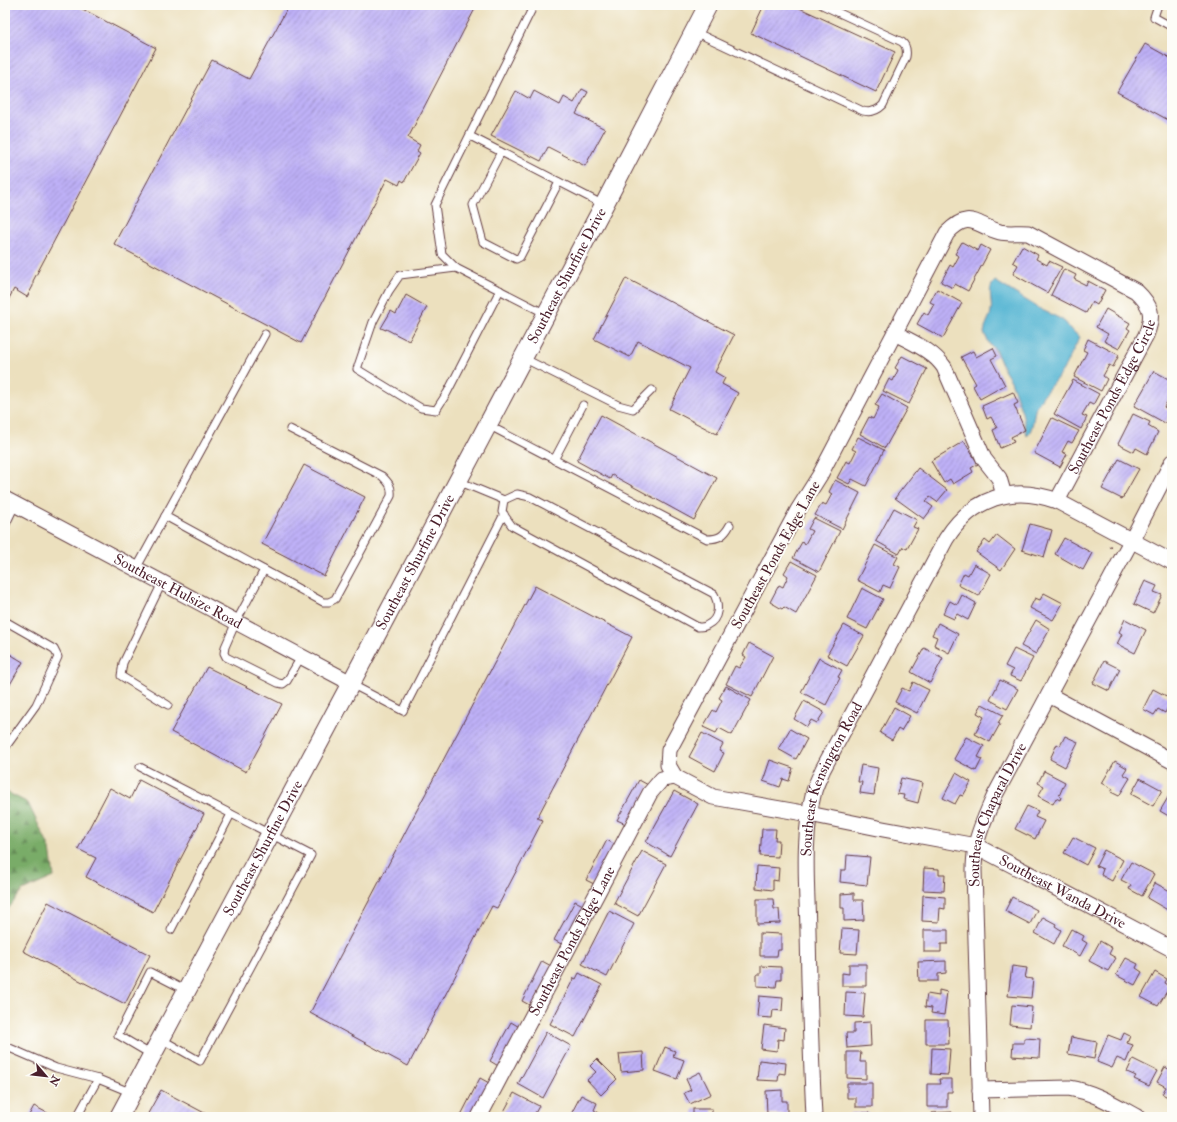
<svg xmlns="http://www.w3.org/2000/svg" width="1177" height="1122" viewBox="0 0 1177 1122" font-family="'IM FELL Double Pica',serif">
<defs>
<pattern id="forest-firs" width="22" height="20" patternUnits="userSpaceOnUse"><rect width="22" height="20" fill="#79ac68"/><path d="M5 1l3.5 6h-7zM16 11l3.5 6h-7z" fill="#658b56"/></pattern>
<pattern id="building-hatch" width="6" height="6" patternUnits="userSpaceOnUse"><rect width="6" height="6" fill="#beb0f7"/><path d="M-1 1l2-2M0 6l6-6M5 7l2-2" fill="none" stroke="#9c8fc8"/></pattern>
</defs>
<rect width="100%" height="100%" fill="#fdfcf7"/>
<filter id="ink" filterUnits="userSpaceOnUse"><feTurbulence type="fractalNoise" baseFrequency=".025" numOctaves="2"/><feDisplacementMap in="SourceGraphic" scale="8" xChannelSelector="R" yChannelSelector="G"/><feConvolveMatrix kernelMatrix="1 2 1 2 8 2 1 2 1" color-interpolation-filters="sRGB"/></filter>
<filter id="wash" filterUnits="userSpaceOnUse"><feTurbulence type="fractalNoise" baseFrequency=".012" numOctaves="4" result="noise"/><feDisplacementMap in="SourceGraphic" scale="16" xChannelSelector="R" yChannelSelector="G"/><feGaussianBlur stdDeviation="0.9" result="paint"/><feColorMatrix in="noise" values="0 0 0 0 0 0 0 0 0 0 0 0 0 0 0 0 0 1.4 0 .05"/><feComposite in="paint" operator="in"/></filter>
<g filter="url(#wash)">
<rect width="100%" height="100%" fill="#ece0be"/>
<path fill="url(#forest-firs)" stroke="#62664a" d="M5,791L28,803L50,849L54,877L22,891L5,913Z"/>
<path fill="#55b5d3" stroke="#506a7f" d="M995,281L1042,310L1061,319L1066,323L1070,329L1080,337C1074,348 1069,359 1063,370C1055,382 1044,392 1037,405C1032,415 1035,427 1027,436L1022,412L1011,381L1004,370L995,349L990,345L984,333C985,328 986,324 988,320C989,317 991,315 991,311C993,301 986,289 995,281Z"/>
<g id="blocks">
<g fill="url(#building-hatch)">
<path d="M5,5H75L156,48L33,281V286L27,297L14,289L5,306Z"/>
<path d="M289,5H477L408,138L420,145L417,151L420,153L404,182L401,180L399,185L387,179L301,343L114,244L212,60L249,79Z"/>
<path d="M764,5H793L895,52L876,92L751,33Z"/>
<path d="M1145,44L1172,59V122L1117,92Z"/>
<path d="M582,89L588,92L576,114L605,129L585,166L548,147L541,161L491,136L516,91L530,99L534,91L560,105L564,97L574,103Z"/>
<path d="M962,242L978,251L981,245L990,250L968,291L955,284L953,288L941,282L950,265L953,267L959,256L955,254Z"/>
<path d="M1022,246L1038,255L1036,259L1047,265L1049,261L1062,267L1047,293L1013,274L1018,265L1013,262Z"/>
<path d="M1064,269L1076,275L1074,279L1086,285L1088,281L1105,290L1097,305L1092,302L1086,313L1051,295Z"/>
<path d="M626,278L734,335L715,372L725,378L722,384L738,393L717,434L669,409L690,368L638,341L630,357L594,339Z"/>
<path d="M937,289L962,303L943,338L917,324L924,312L928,315L934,304L930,302Z"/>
<path d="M406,295L427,307L409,341L386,329V330L381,328L391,311L396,314Z"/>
<path d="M1106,309L1130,323L1127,328L1130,330L1119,349L1104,341L1108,334L1096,327Z"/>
<path d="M1088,339L1119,355L1113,367L1109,365L1103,376L1107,379L1101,391L1074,377L1087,352L1083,350Z"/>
<path d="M993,348L997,356L991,359L1005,385L980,399L973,386L976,384L961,357L973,351L976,357Z"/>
<path d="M902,356L927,369L909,404L883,391L889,379L893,381L898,370L895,368Z"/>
<path d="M1154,371L1172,381V396L1171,395L1164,407L1171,411L1165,423L1134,406Z"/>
<path d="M1073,380L1099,394L1093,405L1089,403L1082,415L1087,417L1081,429L1054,414Z"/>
<path d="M1013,392L1018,403L1014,405L1025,430L1011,437L1014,442L1000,448L993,430L997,428L991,417L987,419L982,406Z"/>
<path d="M882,394L907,408L885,448L860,434L869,417L873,419L879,407L875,405Z"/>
<path d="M1133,414L1150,422L1148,426L1158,432L1147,454L1136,448L1134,452L1118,444Z"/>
<path d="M601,415L717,478L694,520L612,475L610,479L577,461Z"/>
<path d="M1052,418L1079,431L1072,443L1068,441L1062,452L1067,454L1060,467L1034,453Z"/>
<path d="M858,437L884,450L866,486L852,479L849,484L837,478L846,461L850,463L856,451L852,449Z"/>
<path d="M964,441L978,464L971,468L973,472L953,484L950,479L944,483L931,461Z"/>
<path d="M1119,459L1139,469L1122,499L1102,489Z"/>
<path d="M304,465L365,497L324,576L262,544Z"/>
<path d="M918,468L947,490L937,502L930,497L926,502L933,507L924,519L895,498Z"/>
<path d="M835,480L860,493L842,529L815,515L822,503L826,505L832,494L829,492Z"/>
<path d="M894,508L917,520L913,527L918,529L907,549L903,547L899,554L876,541Z"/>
<path d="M814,518L840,531L819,572L793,558L802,542L805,544L812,531L808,529Z"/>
<path d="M1030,524L1052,530L1044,557L1022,550Z"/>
<path d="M997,535L1015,549L1001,570L976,552L985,540L990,544Z"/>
<path d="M1064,538L1092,553L1083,570L1055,554Z"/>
<path d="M875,545L898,557L894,564L900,567L890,588L883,585L880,592L857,580Z"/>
<path d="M791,561L817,575L796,614L784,607L782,609L770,602L779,585L783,587L788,576L784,573Z"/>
<path d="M974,564L991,574L979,596L958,585L964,573L968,575Z"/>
<path d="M1145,581L1157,586L1154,592L1162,595L1153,613L1134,604Z"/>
<path d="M535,586L632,637L537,818L543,820L497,908L492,906L408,1066L310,1013Z"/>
<path d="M862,588L883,599L867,629L847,619Z"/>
<path d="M1044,593L1063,603L1053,620L1030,608L1035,598L1040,600Z"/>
<path d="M962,595L976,603L968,620L957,614L954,619L943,614L950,601L957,605Z"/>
<path d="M1125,619L1146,630L1135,653L1117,644L1122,634L1119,632Z"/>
<path d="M1036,620L1050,629L1036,654L1021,646Z"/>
<path d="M938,623L958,634L949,653L934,645L937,637L932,635Z"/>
<path d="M844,625L864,636L847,666L827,655Z"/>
<path d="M749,643L773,656L752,697L726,684L735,666L739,668L746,657L743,655Z"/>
<path d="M924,648L943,658L930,683L911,672Z"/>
<path d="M1014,649L1033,658L1021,681L1010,676L1013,670L1005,666Z"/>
<path d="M5,651L23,662L5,693Z"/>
<path d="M819,658L842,670L838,677L840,678L826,705L801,692Z"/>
<path d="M1104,661L1120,669L1109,691L1093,683Z"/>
<path d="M207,667L282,704L246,772L171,732Z"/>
<path d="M1000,680L1018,689L1007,709L990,700Z"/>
<path d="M913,682L929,690L917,713L895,702L902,688L909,691Z"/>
<path d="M726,686L751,700L732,735L719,728L716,733L703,727L713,710L716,712L722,700L719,698Z"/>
<path d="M1153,689L1172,699L1165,713L1158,709L1154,715L1143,709Z"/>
<path d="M804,701L824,712L817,723L811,720L807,727L794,719Z"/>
<path d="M982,704L1003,715L998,723L1000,724L990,742L975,734L984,717L977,713Z"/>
<path d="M894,707L910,716L901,731L898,729L892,740L880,733Z"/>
<path d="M790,729L807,739L796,759L778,749Z"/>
<path d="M702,733L723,744L719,751L724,753L715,771L689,757Z"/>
<path d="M1065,736L1078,742L1065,767L1050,759L1057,744L1060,746Z"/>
<path d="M966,737L984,746L978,757L982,759L976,771L954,759Z"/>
<path d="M770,760L793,768L789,781L783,779L780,787L763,781Z"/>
<path d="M1115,761L1127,768L1123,774L1130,778L1119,796L1111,792L1113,789L1102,783Z"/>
<path d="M861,765L878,768L874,795L860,793L862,782H858Z"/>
<path d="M1044,771L1065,782L1059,796L1061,797L1060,800L1056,798L1053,804L1038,796L1044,786L1038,783Z"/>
<path d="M956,773L971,782L963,796L960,795L955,804L943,798Z"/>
<path d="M901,778L923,783L918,803L903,799L904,795L897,794Z"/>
<path d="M1140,778L1162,790L1153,806L1131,794Z"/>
<path d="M139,780L204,814L153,912L86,877L96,858L78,849L110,788L130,799Z"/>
<path d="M639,780L650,786L628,825L617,820Z"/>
<path d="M674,791L698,804L670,856L646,842Z"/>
<path d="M1170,794L1172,795V818L1160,811Z"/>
<path d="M1027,806L1038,811L1035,817L1044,821L1035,839L1015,829Z"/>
<path d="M762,829H776L775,840H779L778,857L760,856Z"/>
<path d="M1073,837L1095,848L1086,865L1064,853Z"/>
<path d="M607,840L617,846L596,885L586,880Z"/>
<path d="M1104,850L1123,860L1112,881L1101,875L1103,869L1096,866Z"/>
<path d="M642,851L666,864L638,916L614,903Z"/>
<path d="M847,855L870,857L867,885L840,882L841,870H846Z"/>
<path d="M1131,862L1154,874L1142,896L1129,889L1131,885L1121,880Z"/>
<path d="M757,866L779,868L778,881L773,880V890L756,888Z"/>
<path d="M924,868L939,869V874H945L944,891L923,890Z"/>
<path d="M1155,883L1172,892V910L1171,912L1147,898Z"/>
<path d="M854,893V900H863L864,920L844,921V908H841V894Z"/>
<path d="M923,895L945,897V909L940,908L939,922L922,921Z"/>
<path d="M1012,897L1037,910L1030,924L1005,911Z"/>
<path d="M757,899H773L774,909H779L780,923L757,924Z"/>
<path d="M575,901L585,906L565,946L554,940Z"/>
<path d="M48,902L150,955L125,1004L23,951Z"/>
<path d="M609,911L634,924L607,977L582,964Z"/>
<path d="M1043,917L1056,924L1055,926L1061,930L1054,944L1035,933Z"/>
<path d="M842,929L859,930L857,954L840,953Z"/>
<path d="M1071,929L1084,936L1082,940L1087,943L1080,956L1062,946Z"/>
<path d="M924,930H948V944H941V952H924Z"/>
<path d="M760,933L781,934V950H778L777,956H760Z"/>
<path d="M1100,941L1112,948L1109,954L1116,958L1108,971L1089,961Z"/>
<path d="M1126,958L1138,964L1136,968L1142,972L1135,985L1116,975Z"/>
<path d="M542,961L553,967L533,1007L522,1001Z"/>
<path d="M946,961V973L938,974V981H919L918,962Z"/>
<path d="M849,964H866V986H842V973L849,974Z"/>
<path d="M761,966L781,967V980H777L776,987L757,986V974H761Z"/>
<path d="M1012,966L1027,968L1025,978L1033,979L1031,998L1008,996Z"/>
<path d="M1155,972L1167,979L1165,983L1170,986L1158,1006L1141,997Z"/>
<path d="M579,973L602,985L575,1037L550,1024L574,978L576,979Z"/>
<path d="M939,990L947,992L944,1015L931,1013L932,1008L925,1007L927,994L939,996Z"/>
<path d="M846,992L865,993L863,1017L845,1016Z"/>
<path d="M759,996L783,998L782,1011L773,1010L772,1018L757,1017Z"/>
<path d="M1012,1005L1032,1007L1030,1027L1010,1025Z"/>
<path d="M926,1020H948L949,1044H926Z"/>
<path d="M511,1022L521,1028L500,1067L490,1061Z"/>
<path d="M870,1022L871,1046L847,1048L846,1033H854V1023Z"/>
<path d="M764,1025L785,1028L784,1040L778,1039L777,1051L761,1049Z"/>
<path d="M546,1032L571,1046L543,1098L518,1084Z"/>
<path d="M1124,1033L1130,1036L1127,1043L1133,1045L1126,1062L1117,1058L1112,1068L1097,1062L1108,1035L1121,1040Z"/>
<path d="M1071,1037L1097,1042L1094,1059L1068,1054Z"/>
<path d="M1024,1038L1040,1039L1039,1058L1012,1056L1013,1043H1024Z"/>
<path d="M665,1047L675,1051L673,1056L684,1060L677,1079L655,1071Z"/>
<path d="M932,1048L950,1049L948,1075L931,1074Z"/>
<path d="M643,1052L644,1070L621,1072L619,1054Z"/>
<path d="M847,1052H861L860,1062H866V1079L847,1078Z"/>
<path d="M597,1059L617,1079L601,1095L587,1080L596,1072L590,1066Z"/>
<path d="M1133,1059L1157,1071L1149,1086L1134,1079L1136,1076L1127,1072Z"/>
<path d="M759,1060L786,1063L785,1074L779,1073L778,1081L757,1080Z"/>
<path d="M1165,1067L1172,1071V1099L1162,1094L1166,1087L1157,1082Z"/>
<path d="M700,1072L711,1094L690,1104L684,1093L691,1090L686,1079Z"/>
<path d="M480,1078L491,1084L474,1117H460Z"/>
<path d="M939,1079H952V1092H947V1107H927V1084H940Z"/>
<path d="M847,1083H872V1107H856V1098H847Z"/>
<path d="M161,1090L212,1117H146Z"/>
<path d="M782,1090V1101H787V1114H767L766,1091Z"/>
<path d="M514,1093L539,1106L533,1117H501Z"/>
<path d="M581,1095L597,1103L594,1110L599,1113L597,1117L570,1116Z"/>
<path d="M34,1106L55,1117H28Z"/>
<rect x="693" y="1109" width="19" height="8"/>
<path d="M952,1112V1117H932V1113Z"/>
<path d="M851,1113H869L868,1117H851Z"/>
</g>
</g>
</g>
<g filter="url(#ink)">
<use href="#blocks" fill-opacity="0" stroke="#623c41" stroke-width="1"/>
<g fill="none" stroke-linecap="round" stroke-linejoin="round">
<g stroke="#623c41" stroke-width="9">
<g id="service">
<path d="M534,5L435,205L442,254L456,268L546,314"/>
<path d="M1158,5L1154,17L1172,27"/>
<path d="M695,32L863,111C871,113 877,111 883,105L906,57C907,51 907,46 902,42L822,5"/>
<path d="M470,136L604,205"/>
<path d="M501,152L473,205L483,242L516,259L520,257L559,182"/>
<path d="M456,268L400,275L389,291L373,322L357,369L421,408L436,410L447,393L500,290"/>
<path d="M523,358L618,405L633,409L652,390"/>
<path d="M488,425L707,539C719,539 724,536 730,525"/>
<path d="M554,460L583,405"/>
<path d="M458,481L504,500L517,494L530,497L714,594C719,604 720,619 707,625C705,627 700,627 698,627L512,526L502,512L504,500"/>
<path d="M165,516L323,602H329L335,599L391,496C392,486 389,483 382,476L290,429"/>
<path d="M5,526L15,505"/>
<path d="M136,569L265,334"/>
<path d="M264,570L236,622L225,647L224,653L226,657L278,683L283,684L287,681L301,657"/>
<path d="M162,583L123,663L121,676L168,705"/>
<path d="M5,621L54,649L58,657L36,705L5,748"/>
<path d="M351,684L403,711L504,514"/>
<path d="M140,767L311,855L200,1061L161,1039"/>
<path d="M171,930L231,814"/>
<path d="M5,1046L56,1068L98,1079"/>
<path d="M152,1055L118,1035L150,972L187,991"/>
<path d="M77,1117L98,1079L132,1093"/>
</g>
</g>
<g stroke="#623c41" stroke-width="17">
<g id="minor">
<path d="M895,333C913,343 932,350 944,367L984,459L999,478L1004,495"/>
<path id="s1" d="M5,499L351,683"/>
<path id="s2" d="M1057,501L1146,335C1154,315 1152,306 1136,291L1028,233C1018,232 1009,234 1000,232C976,226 970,209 947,233L820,475L798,510L669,750L668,765L675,777L713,797L809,814L883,829L976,846L1172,949"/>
<path d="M1049,695L1172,761"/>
<path d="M980,1090L1069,1088C1094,1092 1115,1105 1137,1117"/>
<path id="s3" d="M479,1117L650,793L662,779L675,777"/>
<path id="s4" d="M814,1117C811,1055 809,993 808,931C807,885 802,837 814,791C816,784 820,776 823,769L946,539C972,498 1012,484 1057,501L1172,562"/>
<path id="s5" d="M981,1117L974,870C974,861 975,853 976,845C980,827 988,811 995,795L1137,530L1172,462"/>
</g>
</g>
<g stroke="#623c41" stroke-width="20">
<g id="tertiary">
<path id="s6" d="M119,1117L351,683L604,205L708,5"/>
</g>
</g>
<path stroke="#623c41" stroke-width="2" stroke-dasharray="3 3" stroke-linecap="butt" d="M1109,547L1113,546"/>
<use href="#service" stroke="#fff" stroke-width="7"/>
<use href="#minor" stroke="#fff" stroke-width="15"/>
<use href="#tertiary" stroke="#fff" stroke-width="18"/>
</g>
</g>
<g text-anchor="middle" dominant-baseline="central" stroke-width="4" stroke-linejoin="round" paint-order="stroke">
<g font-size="15" fill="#4a1f2b" stroke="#fdfcf7">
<text stroke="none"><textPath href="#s6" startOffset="953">Southeast Shurfine Drive</textPath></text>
<text stroke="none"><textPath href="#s2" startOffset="118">Southeast Ponds Edge Circle</textPath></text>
<text transform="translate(776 555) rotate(-61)">Southeast Ponds Edge Lane</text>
<text stroke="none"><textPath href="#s6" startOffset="629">Southeast Shurfine Drive</textPath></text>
<text stroke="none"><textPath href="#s1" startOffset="196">Southeast Hulsize Road</textPath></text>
<text stroke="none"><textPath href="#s4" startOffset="343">Southeast Kensington Road</textPath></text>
<text stroke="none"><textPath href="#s5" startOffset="307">Southeast Chaparal Drive</textPath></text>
<text stroke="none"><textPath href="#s6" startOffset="305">Southeast Shurfine Drive</textPath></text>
<text stroke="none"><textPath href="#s2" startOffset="1472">Southeast Wanda Drive</textPath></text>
<text stroke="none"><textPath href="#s3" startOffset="199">Southeast Ponds Edge Lane</textPath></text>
</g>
</g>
<rect width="1177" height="1122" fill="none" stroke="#fdfcf7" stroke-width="20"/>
<g transform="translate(46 1076) rotate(118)" stroke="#fdfcf7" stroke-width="3" paint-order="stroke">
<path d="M0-3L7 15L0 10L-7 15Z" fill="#4a1f2b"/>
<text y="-6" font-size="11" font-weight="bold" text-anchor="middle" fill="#4a1f2b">N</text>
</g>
</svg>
